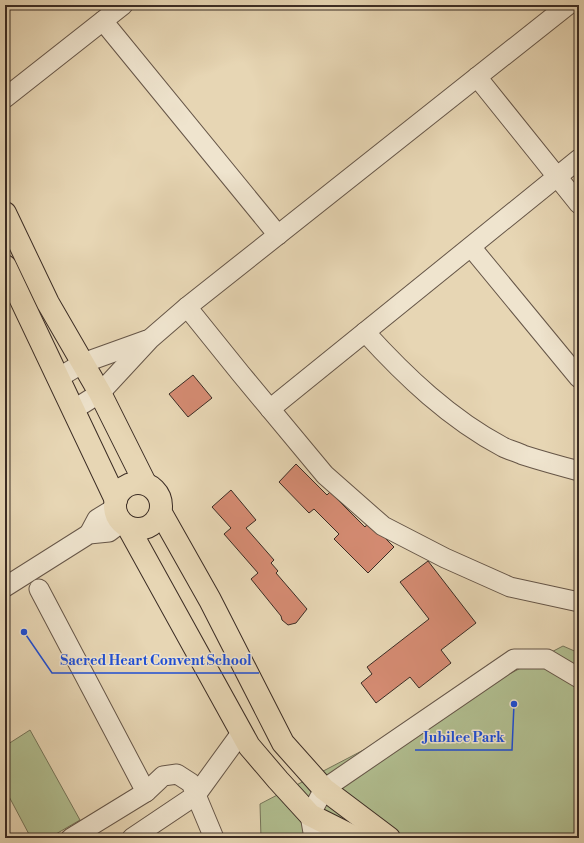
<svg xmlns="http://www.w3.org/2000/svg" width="584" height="843" viewBox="0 0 584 843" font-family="'Libre Bodoni',serif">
<rect width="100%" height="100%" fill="#e7d6b4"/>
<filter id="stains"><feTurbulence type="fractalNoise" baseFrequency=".005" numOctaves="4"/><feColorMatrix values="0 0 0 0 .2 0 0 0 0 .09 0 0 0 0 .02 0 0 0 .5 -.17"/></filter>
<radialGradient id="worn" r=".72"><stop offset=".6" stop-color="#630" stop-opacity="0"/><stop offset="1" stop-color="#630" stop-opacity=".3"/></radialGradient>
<g fill="#b1be90" stroke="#76755a">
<path d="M563,646L579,653V838H261L260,804Z"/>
<path d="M30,730L80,820L49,838H31L5,789V746Z"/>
</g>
<g fill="#d48b72" stroke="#3b2c24">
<path d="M193,375L212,398L188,417L169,394Z"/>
<path d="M296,464L327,495L330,492L365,527L369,522L394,547L368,573L334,539L339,534L314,509L309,513L279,482Z"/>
<path d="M231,490L256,520L246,528L274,560L271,563L278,571L276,573L307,609L296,623L288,625L282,620L281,616L251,579L258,573L224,534L231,528L212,507Z"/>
<path d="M428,561L476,623L441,650L451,663L419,688L410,677L376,703L361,683L372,674L367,667L429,619L400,582Z"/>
</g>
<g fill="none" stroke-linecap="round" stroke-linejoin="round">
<g stroke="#665648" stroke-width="21">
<g id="minor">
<path d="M103,21L278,235"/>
<path d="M477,77L579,204"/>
<path d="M5,98L123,5"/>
<path d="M471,247L579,378"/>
<path d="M187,307L241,374L325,475L383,526L445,558L510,587L579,602"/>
<path d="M365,332C405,376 450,419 503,447C509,450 517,452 523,455C542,461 560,466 579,471"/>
<path d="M58,378L83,363L147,340"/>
<path d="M270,409L579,159"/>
<path d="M73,410L100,393L150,339L187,307L568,5"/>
<path d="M89,534L97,519L115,508"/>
<path d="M5,587L89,534L109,532L121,523"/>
<path d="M39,589L146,792L71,838"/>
<path d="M146,792L163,776L177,774L191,783L214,838"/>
<path d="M132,838L196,795L241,733"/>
<path d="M314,838L310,815L324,789L514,659H547L579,678"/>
</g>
</g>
<g stroke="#3b2c24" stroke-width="24">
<g id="major">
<path d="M5,213L48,303L100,393L145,483"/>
<path d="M5,266L116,500"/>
<circle cx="138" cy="506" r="23"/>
<path d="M161,513L210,600L283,743L324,789L389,838"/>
<path d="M128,527L249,746L278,780L310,815L356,838"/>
</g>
</g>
<use href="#minor" stroke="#efe4ce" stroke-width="19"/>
<use href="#major" stroke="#e7d6b4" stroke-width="22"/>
</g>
<path fill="none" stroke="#1d4ed8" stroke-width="1.5" d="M24 632L52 673H259M514 704L512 750H415"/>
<g fill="#1d4ed8" stroke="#efe4ce" stroke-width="1.5">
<circle cx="24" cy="632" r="4"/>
<circle cx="514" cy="704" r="4"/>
</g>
<g font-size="14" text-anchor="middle" font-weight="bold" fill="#1d4ed8" stroke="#efe4ce" stroke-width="3" stroke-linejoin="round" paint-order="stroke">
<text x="156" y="665">Sacred Heart Convent School</text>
<text x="464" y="742">Jubilee Park</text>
</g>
<rect width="584" height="843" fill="none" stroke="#e7d6b4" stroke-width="20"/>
<rect x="6" y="6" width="572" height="831" fill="none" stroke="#3b2c24" stroke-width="2"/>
<rect x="10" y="10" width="564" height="823" fill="none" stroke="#3b2c24"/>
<rect width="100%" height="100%" filter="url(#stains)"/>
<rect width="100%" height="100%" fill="url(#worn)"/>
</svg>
